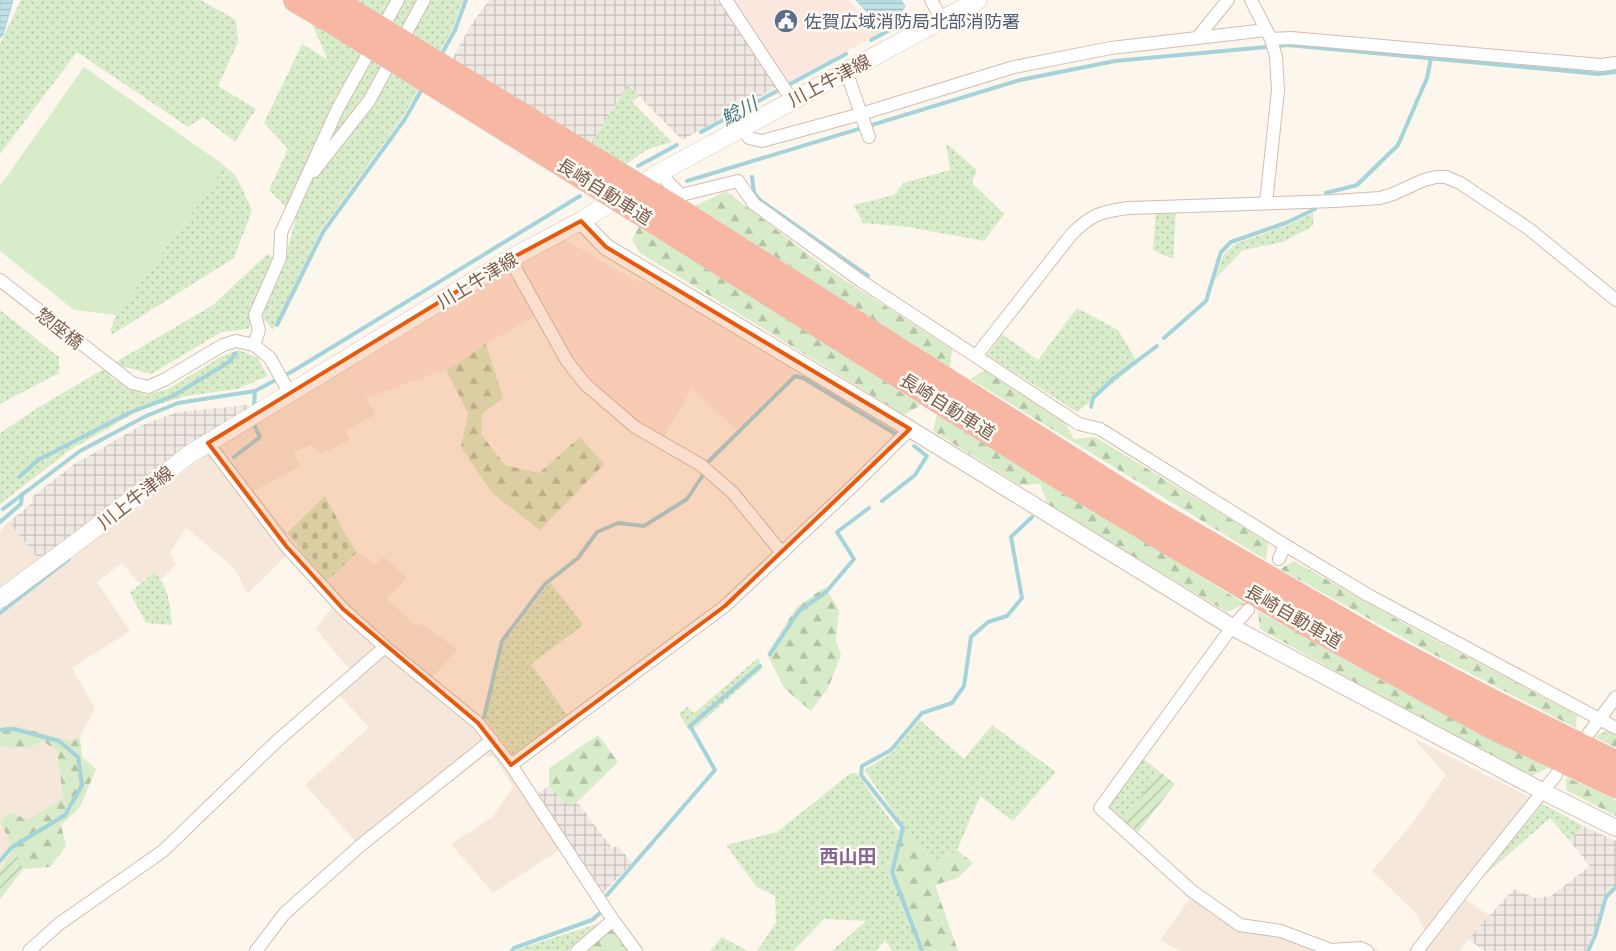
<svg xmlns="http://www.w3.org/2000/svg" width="1616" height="951" viewBox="0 0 1616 951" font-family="'Open Sans','Noto Sans JP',sans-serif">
<defs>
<pattern id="industrial-grid" width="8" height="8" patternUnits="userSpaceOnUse" patternTransform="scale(1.25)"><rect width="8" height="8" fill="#efe9e4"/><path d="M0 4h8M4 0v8" fill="none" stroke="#c7c0bb"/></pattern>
<pattern id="grass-dots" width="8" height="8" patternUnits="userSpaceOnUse" patternTransform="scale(1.25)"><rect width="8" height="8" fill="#d8ecc9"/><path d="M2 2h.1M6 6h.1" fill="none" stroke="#b4c2a5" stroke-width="1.8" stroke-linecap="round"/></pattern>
<pattern id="forest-firs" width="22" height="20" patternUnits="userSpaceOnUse" patternTransform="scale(1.25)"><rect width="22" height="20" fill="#d8ecc9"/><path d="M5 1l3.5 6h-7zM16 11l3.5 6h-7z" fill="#b4c2a5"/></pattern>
<pattern id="cemetery-stones" width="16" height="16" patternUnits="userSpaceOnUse" patternTransform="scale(1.25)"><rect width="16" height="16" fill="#d8ecc9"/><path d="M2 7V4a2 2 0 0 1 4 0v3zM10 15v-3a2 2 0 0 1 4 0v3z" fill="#b4c2a5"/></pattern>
<pattern id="garden-furrows" width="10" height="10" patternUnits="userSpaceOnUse" patternTransform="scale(1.25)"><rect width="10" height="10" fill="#d8ecc9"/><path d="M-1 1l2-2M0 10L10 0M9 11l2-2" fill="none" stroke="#b4c2a5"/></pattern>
<pattern id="water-rules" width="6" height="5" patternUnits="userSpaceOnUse" patternTransform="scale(1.25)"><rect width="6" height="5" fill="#bfe3e8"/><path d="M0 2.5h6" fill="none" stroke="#a0bbbe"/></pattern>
</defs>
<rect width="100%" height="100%" fill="#fdf6ec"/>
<g fill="#f5e8da">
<path d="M348,367L365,397L376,414L346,431L350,440L321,454L311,445L294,452L300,466L254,491L287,533L286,556L247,594L235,569L186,528L170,553L176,565L161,579L153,572L140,584L122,563L97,582L130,631L72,668L95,709L80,737L57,752L63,798L27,820L11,812L0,821V614L224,441Z"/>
<path d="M9,522L41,563L0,592V531Z"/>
<path d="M357,552L375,564L384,557L407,578L387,599L414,624L423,625L457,649L433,677L475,714L485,719L515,757L568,844L493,893L451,844L492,817L513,787L494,757L485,756L368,846L355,841L305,785L369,727L337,693L350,670L316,629L333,606L317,591Z"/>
<path d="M1413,738L1543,804L1463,898L1490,916L1468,939L1460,951H1408L1424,930L1416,913L1372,871L1410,826L1446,775Z"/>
<path d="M0,821L23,869L0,899Z"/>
<path d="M1197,889L1244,923L1332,946L1363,942L1379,951H1180L1160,940Z"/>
</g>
<g fill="#fde8e0">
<path d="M728,0H848L880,33L786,84Z"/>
<path d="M564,239L627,276L667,292L795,372L736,430L692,388L663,439L630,418L574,364L520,265Z"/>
<path d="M511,269L537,315L486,344L446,370L365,398L348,367Z"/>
</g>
<g fill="url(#industrial-grid)">
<path d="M489,0H718L778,86L682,140L628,85L590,145L452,60L469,28Z"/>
<path d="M247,405L249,409L181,449L39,560L9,522L32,503V497L73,465L140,426L178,412Z"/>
<path d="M549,786L567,804L577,802L612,848L618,846L632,863L603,893L537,794Z"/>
<path d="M1583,826L1616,841V889L1608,898L1586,951H1485L1468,939L1514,889L1535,898L1551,896L1590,866L1569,840Z"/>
</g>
<g fill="url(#grass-dots)">
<path d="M21,0H201L236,20L238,42L218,86L256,109L235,142L203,117L188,127L77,52L0,154V44Z"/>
<path d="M301,0H463L452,30L402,118L321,230L273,330L254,308L249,329L222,332L151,374L126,367L110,377L146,395L168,389L222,356L239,350L258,358L268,376L237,389L186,396L140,410L70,450L0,504V433L39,407L213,305L267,254L284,264L296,217L269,190L288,149L264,123L302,44L328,60Z"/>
<path d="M628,85L639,96L632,102L672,142L648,149L625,165L590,145Z"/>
<path d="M946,143L977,170L972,183L1004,214L984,241L908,227L863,223L853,205L894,195L903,183L950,170Z"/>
<path d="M221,163L236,176L252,210L234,258L113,334L110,331L116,315L217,179Z"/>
<path d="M1156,211H1176L1173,259L1153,250Z"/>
<path d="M1313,213V226L1283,242L1243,250L1215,279L1224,254L1235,244L1290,224Z"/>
<path d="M1077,308L1118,330L1138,363L1077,412L987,355L1002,334L1038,360Z"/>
<path d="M0,310L59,357V373L0,404Z"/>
<path d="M154,572C169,587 170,604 172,625L146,623L130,593Z"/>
<path d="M550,582L583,625L531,664L568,716L515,757L485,719L504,642Z"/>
<path d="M758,658L763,668L696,727L689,730L679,714L687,707L694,713Z"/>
<path d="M920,720L964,759L992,725L1056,772L1013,821L980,796L957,850L936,865L905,828L864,770L892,753Z"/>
<path d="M1141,757L1160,772L1123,820L1107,807Z"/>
<path d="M851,773H856L898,830L886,871L919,951H892L885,940L876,951H832L866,921L824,919L793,951H757L776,923L775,896L756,886L726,845L777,832Z"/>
<path d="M1543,804L1583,826L1569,840L1550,818L1478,881Z"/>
<path d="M603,922L568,951H516V950Z"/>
<path d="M722,937L748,951H710Z"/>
</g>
<g fill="url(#forest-firs)">
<path d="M726,191L826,268L952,349L950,368L695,206Z"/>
<path d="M640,225L921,405L904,415L640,253L632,240Z"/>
<path d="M486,344L503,398L482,414L481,434L505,465L539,473L580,437L604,464L540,530L492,493L461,447L468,413L446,370Z"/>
<path d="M987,369L1064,420L1074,439L1095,437L1268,542L1266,560L970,379Z"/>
<path d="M937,414L1245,604L1227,612L1048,505L1040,484L1019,485L933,431Z"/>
<path d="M1294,561L1405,624L1577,715L1576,728L1429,652L1280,569Z"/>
<path d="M825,587L839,610L836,641L841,655L828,688L811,711L784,688L767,654L796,608Z"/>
<path d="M1258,611L1381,680L1548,768L1531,776L1381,697L1260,629Z"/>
<path d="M14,726L72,741L80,737L82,757L96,769L80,807L61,825L66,846L50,867L23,869L0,821L11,812L27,820L63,798L57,751L43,741L28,748L0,747V728Z"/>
<path d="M1608,730L1616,733V748L1595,737Z"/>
<path d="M598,735L618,762L577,802L567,804L549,786V768Z"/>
<path d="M1566,777L1616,800V816L1566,790Z"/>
<path d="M905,828L936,865L957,850L973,863L958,878L935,885L958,951H919L886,871L898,830Z"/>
<path d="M613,927L629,951H585Z"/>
</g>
<path fill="url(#cemetery-stones)" d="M325,496L343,530L357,552L326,582L287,533Z"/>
<g fill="url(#garden-furrows)">
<path d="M1160,772L1175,784L1138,832L1123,820Z"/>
<path d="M14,849L23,869L0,899V871Z"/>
</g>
<path fill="#d8ecc9" d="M84,67L221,163L217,179L116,315L74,310L0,251V186Z"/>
<g fill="url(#water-rules)" stroke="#a5d3da">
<path d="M0,0H13L3,35L0,38Z"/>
<path d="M856,0H901L905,6C901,14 898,16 891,20C876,27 866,10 856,0Z"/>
</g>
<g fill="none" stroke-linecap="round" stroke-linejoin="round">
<g stroke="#a5d3da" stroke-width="4">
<path d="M871,40L908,20"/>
<path d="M440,57L455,30L466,0"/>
<path d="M790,84L846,54"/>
<path d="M701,132L777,91"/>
<path d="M638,166L677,145"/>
<path d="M752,177L754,193L761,201L868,276"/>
<path d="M687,181L1020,80L1115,61L1288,45L1599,74L1616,72"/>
<path d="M1326,193L1357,185L1398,145L1427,78L1431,58"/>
<path d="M277,325L323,232L405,119L423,87"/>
<path d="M1164,338L1206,301L1221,252L1231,242L1288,222L1315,209"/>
<path d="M254,406L255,391"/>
<path d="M1091,407L1093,398L1114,378L1157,346"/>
<path d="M234,457L260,437L254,425"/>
<path d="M707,463L795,376L803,378L894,433"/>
<path d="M19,477L38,460L129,413L173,396L229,362L236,353"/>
<path d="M882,501L915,475L927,456L914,446"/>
<path d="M3,509L80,451L146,416L178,403L255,391L293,371L580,196"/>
<path d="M0,522L21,504L22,494"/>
<path d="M0,613L69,559"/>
<path d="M770,654L799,611L826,592L854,559L837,532L869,508"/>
<path d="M484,717L502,641L545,584L578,558L597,532L618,523L644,526L687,499L703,475"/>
<path d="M0,730L14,729L59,741L78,757L82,785L65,815L11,848L0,861"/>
<path d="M607,895L715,770L690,726L760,666"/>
<path d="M512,951L514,948L592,920L601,912"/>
<path d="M922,951L892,872L903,828L861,775L862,766L891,750L922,713L952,703L964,686L971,637L988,622L1007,616L1022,598L1011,537L1032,517"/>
<path d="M1588,951L1595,936L1606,897L1616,887"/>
</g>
<g stroke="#d1beb0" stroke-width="14">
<g id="minor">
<path d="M726,0L792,100"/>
<path d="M931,0L942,20"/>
<path d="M1251,0L1271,39L1276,57L1278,90L1266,203"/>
<path d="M1197,38L1228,0"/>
<path d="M1271,39L1291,38L1601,65L1616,63"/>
<path d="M845,72L850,82L869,137"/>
<path d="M742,128L749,138L762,141L861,114L1014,67L1111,48L1266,30"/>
<path d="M314,171L369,101L424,0"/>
<path d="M659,173L681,195L738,181L754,204L861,281L1079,424L1100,429L1285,545L1368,595L1616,728"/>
<path d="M510,259L567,361L585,384L635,427L701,465L733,493L782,553"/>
<path d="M0,280L132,383L148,387L164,380L223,345L236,341L254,345L270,358L290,394"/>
<path d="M254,345L259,330L255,315L280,258L281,233L338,108L398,0"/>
<path d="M976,356L1071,235C1090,215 1102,211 1129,208L1335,201L1380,198L1393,194L1424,180L1436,177H1446L1460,183L1529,229L1616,300"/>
<path d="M208,443L286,546L343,609L385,647L478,723L511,765L613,920L636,951"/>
<path d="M1279,559L1285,545"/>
<path d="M1248,610L1232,627L1100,808L1192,891L1240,925L1281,931L1331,950L1361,948L1367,951"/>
<path d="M1589,733L1616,697"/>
<path d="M511,765L725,606L856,483L910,429"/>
<path d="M29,951L59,924L163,851L277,741L385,647"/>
<path d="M256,951L284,914L295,904L361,845L492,740"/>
<path d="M577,951L613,920"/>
<path d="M1417,951L1468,885L1556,775"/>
</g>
</g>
<g stroke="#d1beb0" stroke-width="18">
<path id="tertiary" d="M581,221L606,247L910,429L1232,627L1544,792L1616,828"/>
</g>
<g stroke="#d6c0b0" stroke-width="19">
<path id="secondary" d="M0,599L85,536L190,454L510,259L581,221L659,173L978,0"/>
</g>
<g stroke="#dad1cd" stroke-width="25">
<g id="motorway">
<path d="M686,215L1152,510L1383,644L1499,705L1616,763"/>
<path d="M666,229L1064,480L1186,553L1303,622L1490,726L1616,786"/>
</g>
</g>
<use href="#minor" stroke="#fff" stroke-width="12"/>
<use href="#tertiary" stroke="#fff" stroke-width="16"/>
<use href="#secondary" stroke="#fff" stroke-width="18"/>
<use href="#motorway" stroke="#f7b7a3" stroke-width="24"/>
<g stroke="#dad1cd" stroke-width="25" stroke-linecap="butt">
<g id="motorway-bridge">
<path d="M295,0L328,19L666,229"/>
<path d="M333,0L686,215"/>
</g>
</g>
<use href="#motorway-bridge" stroke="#f7b7a3" stroke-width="24"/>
</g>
<path fill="#e8590c" fill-opacity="0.2" stroke="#e8590c" stroke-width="4" stroke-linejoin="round" d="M581,221L606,247L910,429L725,606L511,765L478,723L343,609L286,546L208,443L510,259Z"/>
<defs>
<g id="civic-disc" transform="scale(1.25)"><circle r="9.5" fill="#5c6f8a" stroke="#fffaf3"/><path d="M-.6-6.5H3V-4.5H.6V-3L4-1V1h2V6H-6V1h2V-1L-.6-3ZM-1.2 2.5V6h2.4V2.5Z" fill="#fff"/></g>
</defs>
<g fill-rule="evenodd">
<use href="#civic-disc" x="786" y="21"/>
</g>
<g text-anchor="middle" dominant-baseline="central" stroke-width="5" stroke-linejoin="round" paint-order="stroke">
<g font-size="18" fill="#4e5e75" stroke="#fffaf3" text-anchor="start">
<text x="804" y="21">佐賀広域消防局北部消防署</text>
</g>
<g font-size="18" fill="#7a5c4d" stroke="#fffaf3">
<text transform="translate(829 80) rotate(-28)">川上牛津線</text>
<text transform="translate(605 191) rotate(32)">長崎自動車道</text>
<text transform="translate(477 280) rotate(-31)">川上牛津線</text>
<text transform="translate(60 328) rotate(38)">惣座橋</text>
<text transform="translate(948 406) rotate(32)">長崎自動車道</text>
<text transform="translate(135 497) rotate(-38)">川上牛津線</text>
<text transform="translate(1294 616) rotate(30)">長崎自動車道</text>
</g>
<g font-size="19" font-style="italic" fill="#437c86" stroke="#fffaf3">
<text transform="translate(739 111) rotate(-28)">鯰川</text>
</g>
<g font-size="19" font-weight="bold" fill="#846695" stroke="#fffaf3">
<text x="848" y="856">西山田</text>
</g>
</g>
</svg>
